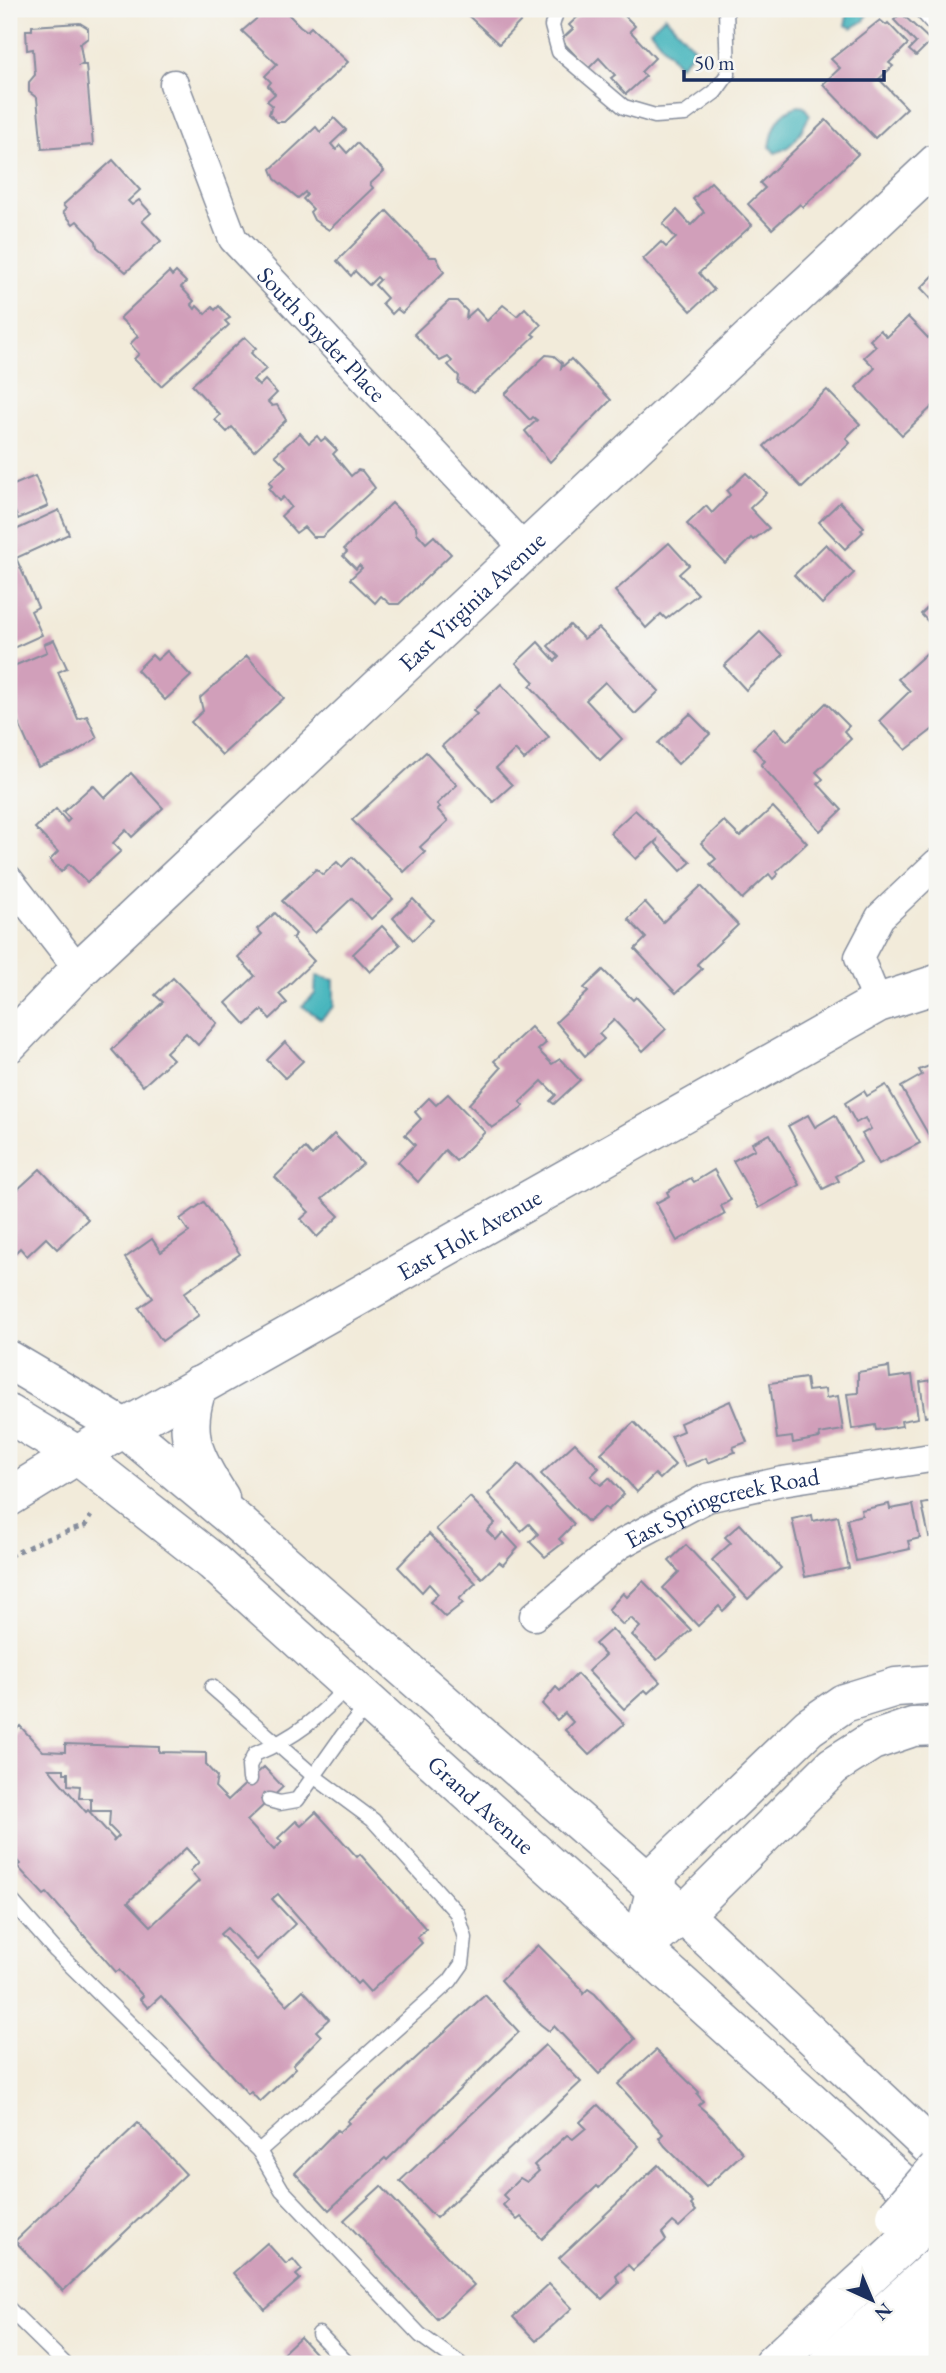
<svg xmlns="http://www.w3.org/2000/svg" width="946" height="2373" viewBox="0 0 946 2373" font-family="'EB Garamond',serif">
<rect width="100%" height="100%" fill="#f6f6f2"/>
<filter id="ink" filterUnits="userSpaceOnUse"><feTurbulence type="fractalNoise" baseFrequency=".0143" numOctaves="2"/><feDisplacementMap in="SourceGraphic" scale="14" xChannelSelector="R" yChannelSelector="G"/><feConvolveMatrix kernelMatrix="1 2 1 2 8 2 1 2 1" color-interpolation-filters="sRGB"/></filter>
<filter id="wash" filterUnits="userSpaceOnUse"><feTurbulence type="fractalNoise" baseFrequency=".00686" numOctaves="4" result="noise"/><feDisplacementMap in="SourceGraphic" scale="28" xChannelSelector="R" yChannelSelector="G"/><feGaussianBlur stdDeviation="1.57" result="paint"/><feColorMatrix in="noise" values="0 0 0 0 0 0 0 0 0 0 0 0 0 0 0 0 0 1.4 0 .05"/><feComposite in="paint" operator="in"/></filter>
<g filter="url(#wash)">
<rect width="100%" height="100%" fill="#f2ebda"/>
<g fill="#46b6bd" stroke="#30728e" stroke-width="2">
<path d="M849,9H869L864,21L852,28L845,25Z"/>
<path d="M665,16L696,50L679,66L650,30Z"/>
<path d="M798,106L804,107L810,115C800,132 796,147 775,153L770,147C773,128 778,112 798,106Z"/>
<path d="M316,976L334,980V1006L321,1019L302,1006L315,994Z"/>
</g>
<g id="blocks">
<g fill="#d19fba" fill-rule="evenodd">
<path d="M268,9H283L300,26L307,31L311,27L348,62L284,122H277L269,114L272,105L267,101L275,94L268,86L271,82L265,76L277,64L242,31Z"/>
<path d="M461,9H509L521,21L499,44Z"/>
<path d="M586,9H618L635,26L630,31L655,58L641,72L646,76L626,94L611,78L615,75L599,58L588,69L561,40L573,29L569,25Z"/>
<path d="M901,13L931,41L916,56L909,50L916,43L894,20Z"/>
<path d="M880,20L886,25L888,23L908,44L889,63L893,66L879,79L907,108L875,138L823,84L840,68L831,59Z"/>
<path d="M80,23L88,28V38L80,44L83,63L80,65H86L93,145L42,149L37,98L29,92V82L35,75L33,49L27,50L26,30H32V26Z"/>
<path d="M334,118L346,130L331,144L336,150L340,145L347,153L357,143L384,171L370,184L373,188L329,230L314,220L310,212L313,209L303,199L307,195L305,192L298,198L275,179L271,169L316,127L320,132Z"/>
<path d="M826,120L858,154L803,207L800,204L772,229L748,204L765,188L760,183Z"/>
<path d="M113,160L140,190L128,201L132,205L139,200L151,213L142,221L161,241L126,272L97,247L96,241L77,221L73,224L63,212L66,209L63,205Z"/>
<path d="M711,182L752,225L699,273L714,290L691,311L643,259L661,242L666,247L676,238L663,224L677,210L691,225L704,212L693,199Z"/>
<path d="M387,211L430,257H436L444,272L402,313L397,309L392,314L382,303L387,298L375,285L380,280L377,277L369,285L355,271L351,276L337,261Z"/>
<path d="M169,272L172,276L176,272L186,282L181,287L194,301L191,304L195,309L197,306L205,314L212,307L215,310L219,306L230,318L225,321L229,325L161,386L134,359L139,354L130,344L138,336L120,318Z"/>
<path d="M937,272V305L921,288Z"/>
<path d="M449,301H457L467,311L466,318L476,309L487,321L503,305L517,316L525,308L541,325L532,334L535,336L474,393L458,383L459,376L448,365L452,361L448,357L440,361L414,334Z"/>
<path d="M908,317L928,338L931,335L937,342V402L902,435L856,387L875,368L864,357L876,346L870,340L880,330L887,337Z"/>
<path d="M245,337L256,348L251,353L266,369L253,380L259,386L265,380L277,393L268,402L272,406L277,405L286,420L254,451L232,427L227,432L215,420L220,415L192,385Z"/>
<path d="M546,355L554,356L562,363L561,368L571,359L611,400L550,462L525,431L537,420L533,417L530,420L505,394Z"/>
<path d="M827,390L860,424L846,438L850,443L802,488L764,446Z"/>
<path d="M300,433L309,443L317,436L321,441L325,438L337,450L333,454L351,476L358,470L362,471L375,488L322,537H313L304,527L296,533L281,516L291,507L283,497L279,501L269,489L272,486L269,482L286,466L275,455Z"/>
<path d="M746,473L766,493L750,508L769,528L753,540L751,538L725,563L687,524L706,506L712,513L730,495L727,491Z"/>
<path d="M35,476L48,506L18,519L9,498V487Z"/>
<path d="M840,502L864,527L861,530L863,532L845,549L819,522Z"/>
<path d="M392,503L416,527L417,533L426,543L434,536L451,554L399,604H390L381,596L375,603L350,579L362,568L359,565L356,569L343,556L347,552L344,549Z"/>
<path d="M59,510L69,534L16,558L38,607L31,611L42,635L9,650V533Z"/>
<path d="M669,543L689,565L679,574L698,594L666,619L661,614L646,628L615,591Z"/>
<path d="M826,544L854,573L822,604L794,575Z"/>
<path d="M937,599V631L921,614Z"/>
<path d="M570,625L584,639L599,628L659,691L635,714L605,682L586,700L622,739L600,760L530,686L534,682L516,663L538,642L555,661L559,657L548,646Z"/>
<path d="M760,632L783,655L746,690L724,666Z"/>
<path d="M54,640L67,668L58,672L78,719L87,716L97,738L74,753L38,767L10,704L15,702L9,686V668L47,652L44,644Z"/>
<path d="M167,651L191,676L165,700L137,670L152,655L157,660Z"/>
<path d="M928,652L937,661V726L906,750L879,721L910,691L898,679Z"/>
<path d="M247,656L284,698L222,755L191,722L203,711L200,698Z"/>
<path d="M501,684L549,737L524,760L515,750L496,768L512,785L493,802L442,746L477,714L473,711Z"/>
<path d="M826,703L849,726L844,731L851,739L816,772L823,779L818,784L842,810L820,831L761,765L765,761L753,748L775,728L787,741Z"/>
<path d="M690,714L710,734L678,764L658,743Z"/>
<path d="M426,752L457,785L437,804L440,807L437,809L448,821L420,847L425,852L404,872L352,820Z"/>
<path d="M131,773L163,808L132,837L126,830L113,843L121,851L87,882L69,864L61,872L50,860L58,852L35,828L56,809L67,822L70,819L63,812L93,785L105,798Z"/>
<path d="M773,807L807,843L776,872L778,874L773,879L769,874L742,899L710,864L716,859L701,843L724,821L740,837Z"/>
<path d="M635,810L691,862L681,871L656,844L657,840L636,859L610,833Z"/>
<path d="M352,857L393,899L371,919L352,898L315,933L282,901L316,869L323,875L337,862L342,867Z"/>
<path d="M701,886L738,925L697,964L702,969L676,993L635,949L646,938L628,919L645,902L663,922Z"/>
<path d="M413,899L433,920L413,940L393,918Z"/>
<path d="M275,913L296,934L292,938L314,961L279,994L287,1003L270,1019L262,1010L246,1025L226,1003L255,976L238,957L262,934L257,929Z"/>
<path d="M382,926L400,945L370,972L353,954Z"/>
<path d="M603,970L633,1000L636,997L666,1029L643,1051L614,1020L599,1034L604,1039L585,1056L556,1022L588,992L584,988Z"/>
<path d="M173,978L217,1023L198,1045L186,1033L166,1052L173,1059L143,1086L112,1050L163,1002L155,995Z"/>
<path d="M531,1027L546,1043L538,1050L552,1064L560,1059L580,1080L554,1104L550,1101L556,1095L542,1081L520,1102L524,1106L518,1111L492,1128L469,1104L501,1068L494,1061Z"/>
<path d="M285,1042L303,1061L285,1078L267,1060Z"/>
<path d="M937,1063V1145L935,1146L901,1087L922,1075L919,1070Z"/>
<path d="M886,1085L920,1143L879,1164L862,1134L871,1129L865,1118L856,1123L845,1103L864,1091L867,1096Z"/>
<path d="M448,1094L485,1132L456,1161L445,1150L418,1182L398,1162L415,1145L405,1135L421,1119L415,1112L429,1098L436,1105Z"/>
<path d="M808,1115L815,1127L835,1115L861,1162L836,1176L839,1181L823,1189L788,1126Z"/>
<path d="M334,1134L363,1164L322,1199L339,1216L317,1237L301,1219L309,1212L275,1177L305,1148L312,1156Z"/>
<path d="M770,1134L800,1185L759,1208L733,1161L755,1149L752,1143Z"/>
<path d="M40,1169L88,1219L57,1249L46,1238L27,1256L20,1248L9,1259V1192L14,1187L17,1190Z"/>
<path d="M714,1170L731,1200L721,1206L725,1214L677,1241L656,1203L669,1196L667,1192L691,1178L694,1182Z"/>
<path d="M204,1202L240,1254L184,1293L199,1315L162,1341L139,1308L153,1298L125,1258L152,1239L161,1252L189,1232L180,1219Z"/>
<path d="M889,1367L890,1378L912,1375L918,1418L901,1421L902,1426L876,1430L875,1425L852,1429L847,1394L858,1393V1372Z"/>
<path d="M937,1371V1415L925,1417L920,1382L933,1380L932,1372Z"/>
<path d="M806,1378L808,1391L825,1389L826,1398L838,1396L843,1430L819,1434L820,1438L793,1443L792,1437L777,1439L770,1383Z"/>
<path d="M730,1401L747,1442L733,1447L735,1452L708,1463L706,1458L685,1467L671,1436L683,1431L680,1423Z"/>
<path d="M634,1422L675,1465L660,1479L655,1474L637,1492L601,1453Z"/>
<path d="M575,1443L599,1468L591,1476L601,1485L609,1478L624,1494L608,1510L605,1507L588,1522L541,1474Z"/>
<path d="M519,1464L574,1524L559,1539L563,1543L545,1557L530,1542L538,1534L529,1524L521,1531L488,1494Z"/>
<path d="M470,1497L495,1523L487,1531L496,1540L503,1532L518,1548L503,1565L499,1562L482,1578L436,1529Z"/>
<path d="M937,1501V1536L929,1537L922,1504Z"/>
<path d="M889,1504L890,1509L913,1505L920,1538L908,1541L910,1549L856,1561L847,1519L862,1515L861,1510Z"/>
<path d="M812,1515L813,1521L838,1516L849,1568L805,1577L792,1519Z"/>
<path d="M740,1524L781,1568L748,1599L712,1560L731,1543L725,1537Z"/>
<path d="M429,1534L476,1583L459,1599L463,1603L445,1617L430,1602L438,1594L429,1584L422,1592L398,1567Z"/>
<path d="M686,1545L736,1598L723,1611L719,1606L698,1626L663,1588L679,1572L669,1561Z"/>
<path d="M643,1581L691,1630L657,1660L632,1635L640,1627L631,1618L623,1625L608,1610L623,1593L627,1597Z"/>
<path d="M612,1629L660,1682L648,1693L645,1690L624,1709L588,1671L605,1655L595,1644Z"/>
<path d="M577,1674L624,1724L589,1755L565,1730L573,1722L565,1713L557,1720L542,1704L556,1687L560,1691Z"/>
<path d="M20,1726L43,1751L65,1752V1744L159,1747V1752L206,1753V1765L217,1777L215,1787L228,1800L264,1767L283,1787L247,1821L274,1850L282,1842L278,1838L296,1821L301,1826L316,1812L357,1857L360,1854L426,1929L417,1937L422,1943L370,1992L360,1981L357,1984L278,1894L272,1899L295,1924L257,1960L227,1928L220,1934L287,2005L303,1990L329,2019L316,2031L321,2036L293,2065L296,2068L260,2102L251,2092L248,2094L161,1996L148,2008L140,1999L143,1996L119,1970L116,1972L47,1893L44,1895L17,1866L20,1864L9,1852V1736ZM49,1769H64V1773H68V1785L80,1786L79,1798H91V1811H110L109,1826L119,1836L113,1842L114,1839L88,1810L86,1812ZM186,1848L199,1862L190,1871L199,1881L151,1926L128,1902Z"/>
<path d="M538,1945L582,1989L583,1994L588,1989L595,1994L635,2039L599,2074L554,2026L549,2031L540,2024L501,1980Z"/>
<path d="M485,1995L519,2032L387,2160L385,2158L329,2210L295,2173L337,2130L339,2132L349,2123L347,2121Z"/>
<path d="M545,2045L581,2082L436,2218L400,2181Z"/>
<path d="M656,2050L699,2092L697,2094L703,2101L698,2105L715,2120L743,2153L706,2187L665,2146L659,2138L663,2134L618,2084Z"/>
<path d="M598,2105L639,2146L599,2188L597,2186L542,2239L521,2217L517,2220L503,2205L508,2200L503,2195L520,2178L527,2182L539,2171L534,2165L567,2135L573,2139L586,2128L580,2122Z"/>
<path d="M138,2123L186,2174L63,2291L15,2241Z"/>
<path d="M658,2165L693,2203L691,2205L696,2211L679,2227L673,2222L662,2233L666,2240L633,2270L628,2265L616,2276L619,2283L602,2299L559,2258Z"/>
<path d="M381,2186L474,2285L437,2319L344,2220Z"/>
<path d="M267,2243L286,2264L293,2259L302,2270L296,2275L300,2279L265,2310L233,2273Z"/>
<path d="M549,2284L572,2308L536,2341L513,2317Z"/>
<path d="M300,2337L325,2364H293L283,2353Z"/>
</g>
</g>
</g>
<g filter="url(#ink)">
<use href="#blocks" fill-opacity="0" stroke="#868d9c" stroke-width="2"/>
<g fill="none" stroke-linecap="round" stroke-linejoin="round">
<g stroke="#868d9c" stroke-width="17">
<g id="lane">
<path d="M557,9L552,26L559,52L624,107L655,116L685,114L715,92L728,74L726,9"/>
<path d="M920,9L937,28"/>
<path d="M212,1687L315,1777L373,1820L457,1913L465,1938L462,1964L450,1981L259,2151"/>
<path d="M250,1779L249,1766L255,1754C296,1737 319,1718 348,1685"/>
<path d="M269,1800L280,1803L297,1800L343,1735L369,1704"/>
<path d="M9,1898L56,1951L259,2151L282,2190L420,2335L460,2364"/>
<path d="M9,2309L65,2364"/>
<path d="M319,2334L348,2364"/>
</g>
</g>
<g stroke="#868d9c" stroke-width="31">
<g id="street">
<path id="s1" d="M174,84L233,239L524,548"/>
<path d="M9,880L79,970"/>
<path d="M878,1003L859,957L880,917L937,863"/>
<path id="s2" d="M534,1616L619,1545L707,1498L782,1481L937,1457"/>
</g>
</g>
<g stroke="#868d9c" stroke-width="41">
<g id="secondary">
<path id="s3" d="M9,1043L79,970L937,163"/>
<path id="s4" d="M9,1497L77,1455L878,1003L937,984"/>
</g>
</g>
<g stroke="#868d9c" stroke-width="41">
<g id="primary">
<path d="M9,1360L124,1428L237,1522L656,1889L937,2153"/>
<path d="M198,1386C181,1433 194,1458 220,1498"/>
<path id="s5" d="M9,1414L77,1455L213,1562L937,2215"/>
</g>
</g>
<g stroke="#868d9c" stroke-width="41">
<g id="highway">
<path d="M641,1949L660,1870L809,1727L844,1703L896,1687L937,1684"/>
<path d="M641,1949L695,1903L833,1766L872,1741L913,1727L937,1726"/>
<path d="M773,2364L914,2234"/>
<path d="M828,2364L937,2266"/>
<path d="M880,2364L937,2312"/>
<path d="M925,2364L937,2352"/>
</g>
</g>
<path stroke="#868d9c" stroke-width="4.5" stroke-dasharray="5 5" stroke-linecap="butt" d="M9,1556L43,1540L85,1526L91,1516"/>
<use href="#lane" stroke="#fff" stroke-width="14"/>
<use href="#street" stroke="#fff" stroke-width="28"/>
<use href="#secondary" stroke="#fff" stroke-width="38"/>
<use href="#primary" stroke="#fff" stroke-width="38"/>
<use href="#highway" stroke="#fff" stroke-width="38"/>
<g stroke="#868d9c" stroke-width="41" stroke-linecap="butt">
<g id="highway-bridge">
<path d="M896,2216L937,2169"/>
<path d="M914,2234L937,2211"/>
</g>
</g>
<use href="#highway-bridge" stroke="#fff" stroke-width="38"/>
</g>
</g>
<g text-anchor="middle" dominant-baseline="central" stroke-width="5" stroke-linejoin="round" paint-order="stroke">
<g font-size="24" fill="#1b2f5e" stroke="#f6f6f2">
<text stroke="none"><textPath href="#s1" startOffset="296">South Snyder Place</textPath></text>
<text stroke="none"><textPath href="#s3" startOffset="640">East Virginia Avenue</textPath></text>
<text stroke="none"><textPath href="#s4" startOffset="530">East Holt Avenue</textPath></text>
<text stroke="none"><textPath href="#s2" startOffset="222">East Springcreek Road</textPath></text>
<text stroke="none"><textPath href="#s5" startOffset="614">Grand Avenue</textPath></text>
</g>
</g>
<rect width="946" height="2373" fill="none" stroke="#f6f6f2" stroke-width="35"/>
<g transform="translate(872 2300) rotate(136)" stroke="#f6f6f2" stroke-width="5" paint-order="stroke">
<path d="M0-5L12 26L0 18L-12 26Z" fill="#1b2f5e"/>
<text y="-10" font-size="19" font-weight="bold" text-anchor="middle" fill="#1b2f5e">N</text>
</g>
<path d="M684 70v10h200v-10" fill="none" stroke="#1b2f5e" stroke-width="3.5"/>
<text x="694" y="70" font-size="21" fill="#1b2f5e" stroke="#f6f6f2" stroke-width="5" paint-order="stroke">50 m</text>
</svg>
